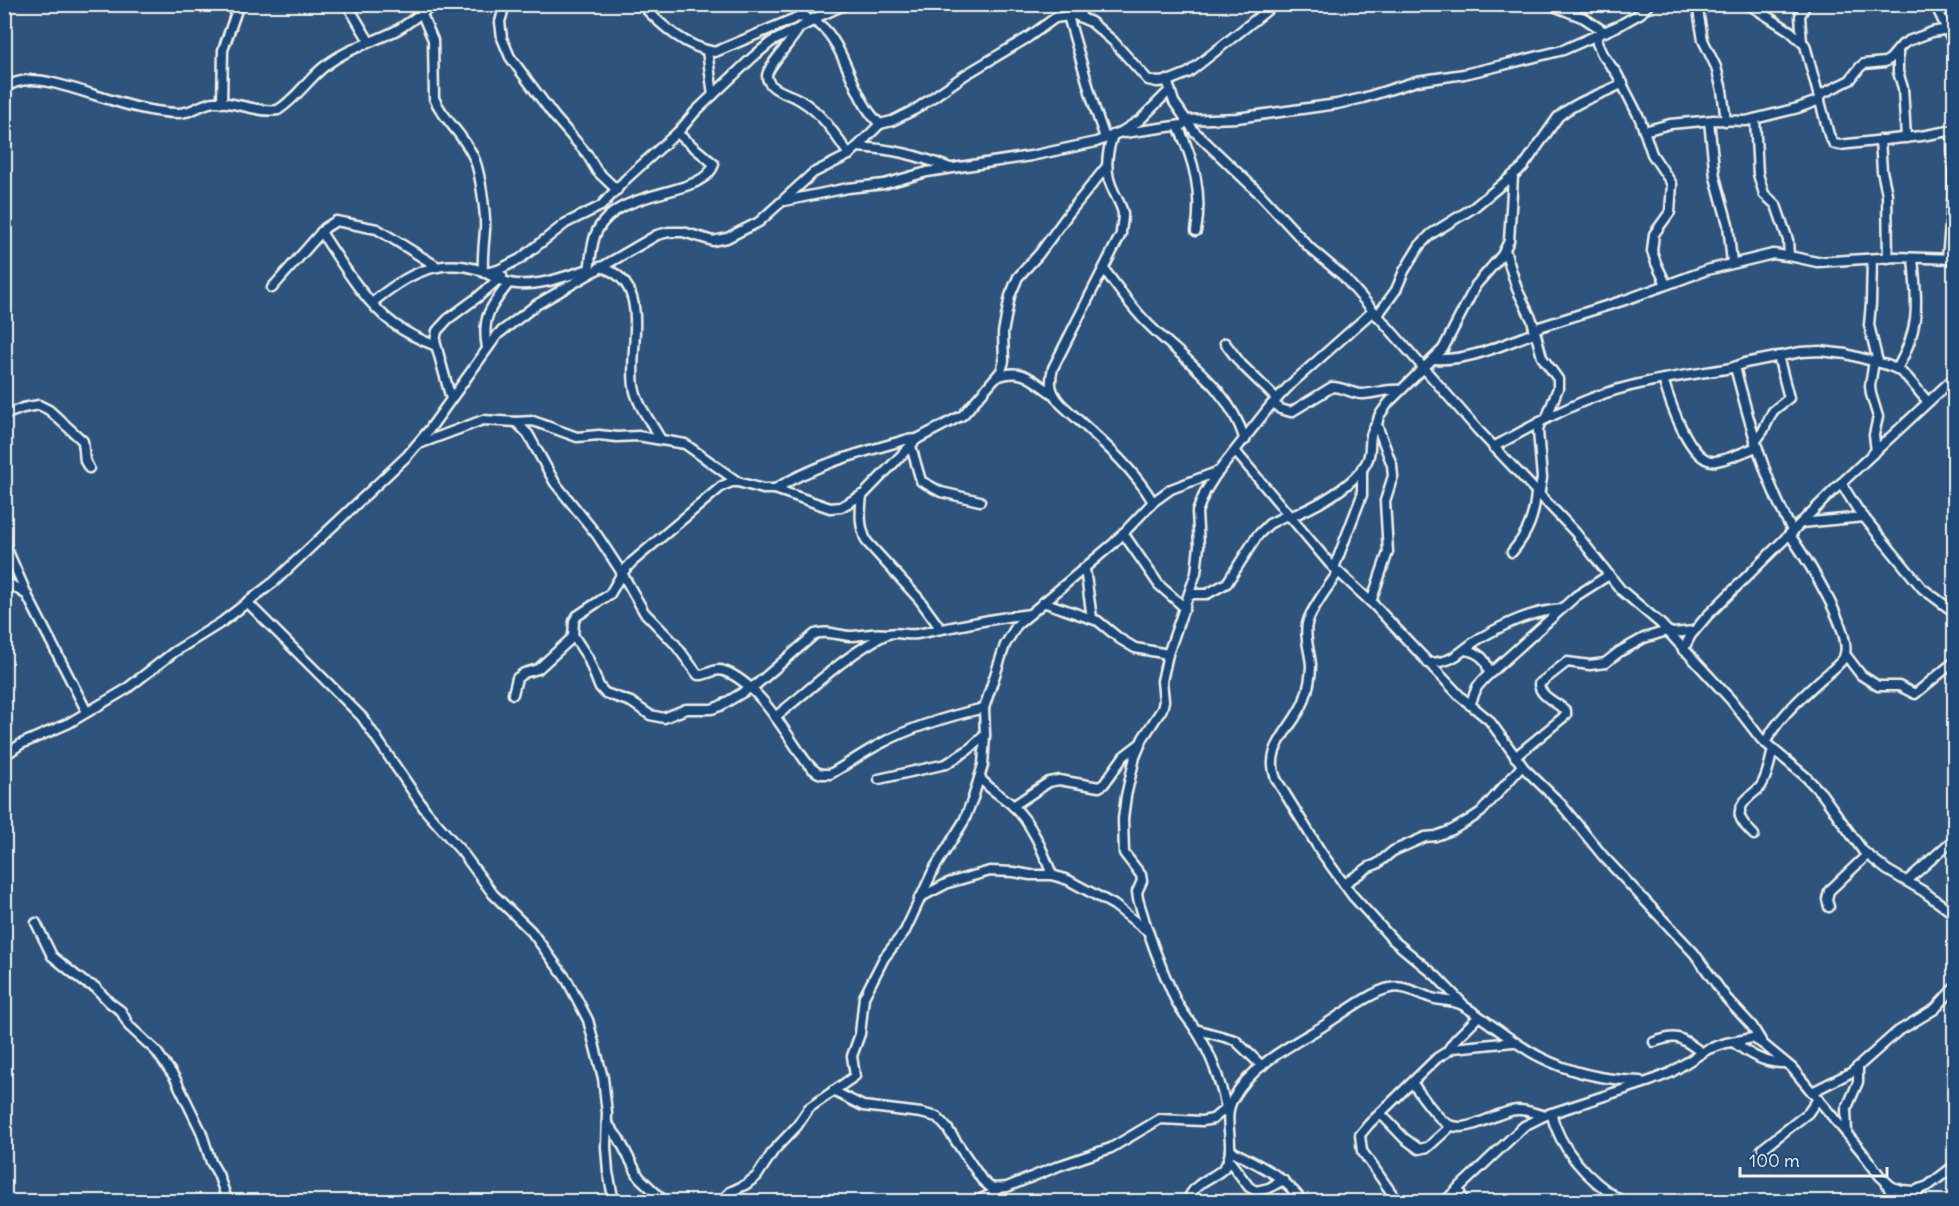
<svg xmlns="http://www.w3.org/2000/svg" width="1959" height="1206" viewBox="0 0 1959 1206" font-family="Delius,sans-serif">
<rect width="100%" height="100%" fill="#2e537d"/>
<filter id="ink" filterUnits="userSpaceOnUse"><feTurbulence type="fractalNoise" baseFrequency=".0167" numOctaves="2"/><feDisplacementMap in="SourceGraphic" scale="12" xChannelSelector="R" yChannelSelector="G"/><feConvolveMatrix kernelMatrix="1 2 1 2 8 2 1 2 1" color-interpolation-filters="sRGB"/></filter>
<g filter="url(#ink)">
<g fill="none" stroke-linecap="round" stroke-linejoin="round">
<g stroke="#f4f1e8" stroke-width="13">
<g id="minor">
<path d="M347,4L369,41"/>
<path d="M505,4L500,22L502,38L510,57L554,116L587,154L597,171L617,190"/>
<path d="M641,4C662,26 685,47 715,52L798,17C806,18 813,20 820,25C846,45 852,99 880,124L892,121L916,109L965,75L1027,38L1055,18L1075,15L1091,22L1113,41L1148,80L1157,82L1168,81L1188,73L1275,4"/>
<path d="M793,4L808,19"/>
<path d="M1077,4L1082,18"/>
<path d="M1554,4L1556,7L1584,18L1605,32"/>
<path d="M1697,4L1703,40L1716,67L1722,90L1726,121"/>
<path d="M1748,4L1790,31L1805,45L1829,135L1834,144L1839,145L1921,136L1954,130"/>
<path d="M1935,4L1954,44"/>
<path d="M1939,4L1954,9"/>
<path d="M421,12L433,40L434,98C442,118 463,134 473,156C480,169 486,214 485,230C484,244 482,257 483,272"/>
<path d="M1068,16L1095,109L1105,138"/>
<path d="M811,20L846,4"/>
<path d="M798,30C792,41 767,67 767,76C767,90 791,94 800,100C822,113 835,134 849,155"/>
<path d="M1597,36V43L1602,54L1617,74L1640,119L1652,154L1672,184L1670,212L1654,234L1652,251L1656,263L1666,284"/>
<path d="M1802,42L1800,16L1806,4"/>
<path d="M1898,50V72L1903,88L1906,138"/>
<path d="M707,51L713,95"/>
<path d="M1167,80L1174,102L1194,131L1260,194L1310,248L1343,276L1478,430L1575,532L1621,590L1661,624L1731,700L1761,739L1806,777L1822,794L1863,851L1887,870L1923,891L1954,914"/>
<path d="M4,89C18,77 37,79 53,83C93,92 137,113 179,113C193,113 202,103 214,102C235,101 256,113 278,110C297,98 308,79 325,66C346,49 371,43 395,31C411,23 420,11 438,4"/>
<path d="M1819,95L1850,80L1860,67L1864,64L1885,62L1890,59L1902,45L1908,41L1932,32L1948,29"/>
<path d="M222,103L223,50L239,4"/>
<path d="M1755,119L1758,174L1764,194L1776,205L1788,240L1789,256"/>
<path d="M1185,120L1237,118L1337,104L1363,98L1417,81L1464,74L1503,65L1563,50L1620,25L1641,13L1649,4"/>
<path d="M1709,121L1715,177L1728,224L1732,263"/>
<path d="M1178,126C1194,160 1203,194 1196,231"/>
<path d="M1644,131L1670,124L1714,120L1746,121L1798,108L1820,100"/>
<path d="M1124,133L1182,125"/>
<path d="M1113,135C1106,154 1104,173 1114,192C1117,199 1122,206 1123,214C1123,221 1121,228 1121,234L1053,368C1049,383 1050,392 1061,404C1093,434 1130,463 1153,502"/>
<path d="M1880,140L1882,171L1887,194L1888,258"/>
<path d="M857,147C893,149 917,155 950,168"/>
<path d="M784,201L848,188L884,184L927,172L1031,156L1096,142L1121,132L1140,120L1170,90"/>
<path d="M321,232C341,262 365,303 394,324C407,334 421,340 436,346"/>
<path d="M1505,250L1517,289L1532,320L1542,357L1558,379V388L1547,417"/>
<path d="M1872,259L1871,303L1869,325L1878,362"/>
<path d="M1947,259L1953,191L1952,131"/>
<path d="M600,267C654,281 628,347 634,386C636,404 652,423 661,440"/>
<path d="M1104,269C1118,288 1131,307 1148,324C1185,361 1228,386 1245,440"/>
<path d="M589,272C591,258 591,243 597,231C620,186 704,198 714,164L677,133"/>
<path d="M485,273L498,270L520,259L566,223L601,206L626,179L680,130L696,111L753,57L771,42L813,21"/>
<path d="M272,288L325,228L336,221L377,229L438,267"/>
<path d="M372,303C404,276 439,255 482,271C493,276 504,284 517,284C541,286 566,276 589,269"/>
<path d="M1377,316L1396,290L1404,271L1420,245L1431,234L1473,208L1523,167L1558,117C1576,101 1601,95 1623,83"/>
<path d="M1533,329L1625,300L1707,270L1773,254L1794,257L1817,262L1896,257L1954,259"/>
<path d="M1225,343L1241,364L1277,399"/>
<path d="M487,348C481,317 491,306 509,283"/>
<path d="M1435,359C1470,361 1501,345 1534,333"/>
<path d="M1874,361L1870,386L1871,394L1878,417L1874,435L1876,451"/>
<path d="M1735,367C1750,424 1764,480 1793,532"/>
<path d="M1897,369C1921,326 1917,305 1913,258"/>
<path d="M997,377C1023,367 1032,380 1053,394"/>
<path d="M1663,379C1669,399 1690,465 1716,461C1729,459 1744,452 1756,447"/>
<path d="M451,399L435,341L437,331L448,319L478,297L502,276"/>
<path d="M1274,403L1280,409L1291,412L1332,387C1343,387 1351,393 1361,394C1375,394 1387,388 1401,390"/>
<path d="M4,415L23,408L39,405L49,410L83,441L85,461L89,468"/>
<path d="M515,422L533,421L577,437L599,435L617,437L638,436L685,444L738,482"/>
<path d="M1755,442L1763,431L1773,411L1789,398L1778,356"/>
<path d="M419,444L483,420L516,422L528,434L555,483L597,535L622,573L644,612L675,644L698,675C708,676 714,667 724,671C754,681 779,722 796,747C802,756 808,767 817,772C821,775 825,774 830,774C848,764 864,752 882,743C913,726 950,716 984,708"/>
<path d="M911,446L921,481L941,492L980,501"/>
<path d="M1493,447C1526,430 1557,411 1592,398C1636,381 1684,376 1731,368L1745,363L1801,352L1820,351L1846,354L1887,365L1897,369L1907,377L1928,402"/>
<path d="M1235,451L1330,564L1373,604L1461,697L1489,720L1524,768L1560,803L1603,856L1694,953L1727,999L1752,1026L1763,1044"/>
<path d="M1841,483L1858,510L1922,588L1954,612"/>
<path d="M775,489C816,464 860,453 905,440L917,439"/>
<path d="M862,495C860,512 859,527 867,542L919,599L940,628"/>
<path d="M1539,496L1542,478L1538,431L1540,422"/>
<path d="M1289,517C1314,508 1358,484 1368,459C1373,445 1366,439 1377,423"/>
<path d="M1801,523L1864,517"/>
<path d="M1123,533L1159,585L1185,608"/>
<path d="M4,542L28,597L87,712"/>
<path d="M1512,552C1528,533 1534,517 1536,493"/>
<path d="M1334,568L1362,495V468"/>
<path d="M1085,569L1092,618"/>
<path d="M1338,572C1330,585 1310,610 1307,624C1304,636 1310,652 1311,665C1311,676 1308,690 1304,701C1293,729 1263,747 1276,779L1321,852L1352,895L1393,940L1436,976L1463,1004"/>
<path d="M4,580L27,595"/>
<path d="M1190,594H1207L1227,583L1257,536L1269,524L1287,515"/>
<path d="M247,602L362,717L426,811L462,852L493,894L531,931L567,980L588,1020L603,1078L607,1113L606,1147L608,1172L614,1202"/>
<path d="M1043,602L1098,621L1120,639L1135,648L1168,654"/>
<path d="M1371,602L1388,552L1385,501L1393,476L1392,465L1377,425L1379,416L1389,402L1443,349L1476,285L1502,255L1509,241L1513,176"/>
<path d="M573,635L588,658L599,686L605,693L631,702L650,715L664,718L686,709H712L720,706L757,684L815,634C826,630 838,635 849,636C862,636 874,632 887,634"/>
<path d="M1465,650C1479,652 1487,659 1489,674"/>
<path d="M1683,650L1691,635L1707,616L1835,489L1954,378"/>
<path d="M1845,654L1861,675L1878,686H1899L1915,694L1954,662"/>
<path d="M1428,663C1458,662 1458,651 1482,637C1507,623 1532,611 1562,609"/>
<path d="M513,694L517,678L524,673L538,669L573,637L574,621L577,616L610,594L622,573L632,562L722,486L732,482H738L763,489H775L830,508L841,507L864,494L917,439L963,415L1001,371L1004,361L1003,333L1010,296L1018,277L1039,254L1069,213L1107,166"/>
<path d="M1470,705L1477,687L1485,678L1576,596L1609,575"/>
<path d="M775,717C810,690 845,655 885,635C896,630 906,636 917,634C954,627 992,618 1030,614"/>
<path d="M1765,743C1777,719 1800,699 1819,681C1827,674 1837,667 1843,659C1858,637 1803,554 1790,535"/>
<path d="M4,756L21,744L69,723L125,690L174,652L222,622L275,581L407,456L429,430L498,334L536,305L657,235L669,232H683L713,241L727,238L759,222L813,173L849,155L880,124"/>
<path d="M1515,757L1566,715V711C1557,702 1540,697 1539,684L1567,662L1590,665L1605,663L1619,652L1644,638L1667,631L1673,633L1694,631"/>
<path d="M980,778C990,790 1001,795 1012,805C1032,823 1043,851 1052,875"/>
<path d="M879,779L946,764L968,750L985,735"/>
<path d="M1013,806L1049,782L1059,780L1099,787L1104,784L1124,756L1141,743"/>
<path d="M1754,835C1740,821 1732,812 1750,796C1754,792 1758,790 1761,786C1768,775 1770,761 1773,749"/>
<path d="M1907,881L1954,839"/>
<path d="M1344,884L1369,867L1377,864L1393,851L1425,837L1436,836L1452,830L1469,820L1481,812L1522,766"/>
<path d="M919,898L948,883L990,871L1014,872L1030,875H1052L1068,880L1114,905L1146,930"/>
<path d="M1829,907L1827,899L1829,891L1867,855"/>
<path d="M36,923L52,956L84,982L95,987L109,1002L121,1011L129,1026L156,1051L175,1078L201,1131L211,1162L218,1174L228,1202"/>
<path d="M1195,1029L1235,1040L1262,1066"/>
<path d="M1654,1042C1679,1033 1681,1038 1701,1052"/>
<path d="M1733,1042C1748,1053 1764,1064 1784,1063"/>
<path d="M1448,1050L1455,1040L1478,1017"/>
<path d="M1413,1084C1422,1096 1431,1110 1442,1120C1463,1140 1494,1111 1517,1110C1526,1109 1535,1113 1544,1116"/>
<path d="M833,1091L863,1106L921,1113L937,1117L947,1128L982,1180L990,1187L996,1188L1007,1187L1061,1165L1111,1148L1160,1119L1202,1121L1213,1119L1226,1108"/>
<path d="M1812,1092L1852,1072L1897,1032L1935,1009L1954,988"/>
<path d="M1227,1112C1221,1083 1212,1055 1196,1030C1189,1020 1181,1011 1175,999C1160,966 1148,934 1138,899L1137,892L1142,881L1141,875L1124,853L1123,819L1126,796L1135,757L1143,738L1162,709L1164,701L1162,681L1168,654L1196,573L1199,546L1197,512L1205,492L1215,476L1270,406L1292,383L1373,311"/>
<path d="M1551,1113C1561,1152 1590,1181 1623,1202"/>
<path d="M1381,1114L1404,1138L1419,1149L1428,1147L1451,1126"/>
<path d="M607,1123L619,1139L639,1177L665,1202"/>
<path d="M1847,1133L1846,1110L1858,1082V1067"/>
<path d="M1762,1149L1808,1113L1818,1099"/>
<path d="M1230,1150C1260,1166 1281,1173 1303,1202"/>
<path d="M1228,1159L1249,1187L1256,1191L1269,1188L1283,1180"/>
<path d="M1886,1182L1895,1202"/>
<path d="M1458,1188L1464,1202"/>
<path d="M720,1202L730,1192L745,1185L757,1176L774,1150L797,1126L809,1108L855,1076L852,1056L860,1034L864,997L884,958L905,931L934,869L964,821L973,798L983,765L985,735L984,708L1005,645L1017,625L1114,543L1153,502L1171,489L1219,471"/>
<path d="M974,1202L992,1194L999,1188"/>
<path d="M1187,1202C1195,1178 1219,1178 1226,1165C1237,1144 1221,1120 1233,1099C1251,1066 1289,1046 1320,1028C1338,1017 1372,991 1390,988C1404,985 1417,993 1429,997C1441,1002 1453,999 1464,1006C1490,1022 1512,1043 1540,1057C1571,1073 1606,1080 1640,1081"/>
<path d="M1398,1202L1362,1151L1360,1135L1369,1124L1437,1058L1453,1048L1513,1042"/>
<path d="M1444,1202L1524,1126L1546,1115L1650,1081L1670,1073L1708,1049L1726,1043L1753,1038L1763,1044L1792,1068L1862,1152L1880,1176L1892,1187L1902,1190L1914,1191L1928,1186L1954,1166"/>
<path d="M1910,1202L1920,1189"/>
</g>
</g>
<use href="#minor" stroke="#1f4a7a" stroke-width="8"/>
</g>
</g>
<rect width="1959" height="1206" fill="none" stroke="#1f4a7a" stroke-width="24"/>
<rect x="12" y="12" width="1935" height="1182" fill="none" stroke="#f4f1e8" stroke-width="2" filter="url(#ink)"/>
<path d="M1740 1167v9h147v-9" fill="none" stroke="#f4f1e8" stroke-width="3"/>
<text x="1749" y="1167" font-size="18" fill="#f4f1e8" stroke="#1f4a7a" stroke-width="4.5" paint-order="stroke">100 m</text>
</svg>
